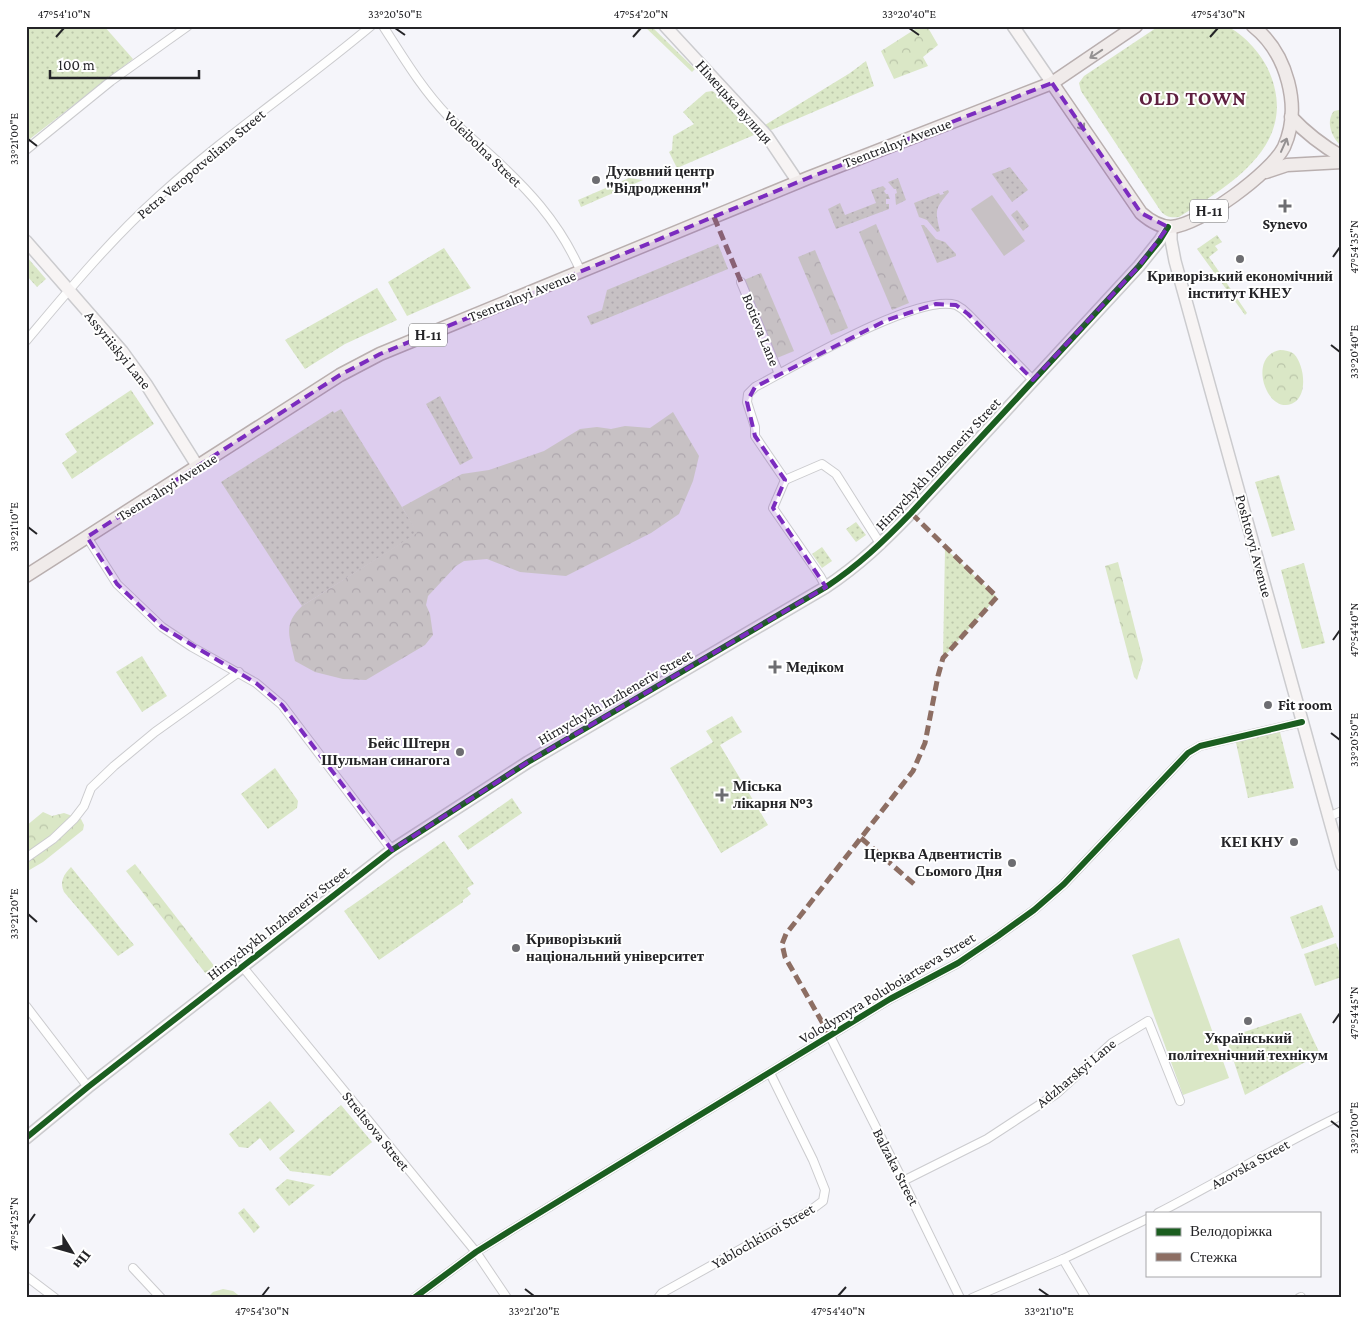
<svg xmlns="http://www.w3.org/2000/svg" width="1368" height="1324" viewBox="0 0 1368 1324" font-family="'Crimson Pro',serif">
<defs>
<pattern id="green-dots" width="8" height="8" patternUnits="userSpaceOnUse" patternTransform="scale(1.25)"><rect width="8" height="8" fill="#dae7c6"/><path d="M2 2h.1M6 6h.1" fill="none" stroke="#bbc6aa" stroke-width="1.8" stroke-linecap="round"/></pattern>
<pattern id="forest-crowns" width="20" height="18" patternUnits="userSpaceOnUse" patternTransform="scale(1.25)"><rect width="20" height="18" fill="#dae7c6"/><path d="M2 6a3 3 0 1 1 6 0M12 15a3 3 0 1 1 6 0" fill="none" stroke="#bbc6aa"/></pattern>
</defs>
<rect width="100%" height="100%" fill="#f5f5fa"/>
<g fill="url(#green-dots)">
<path d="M26,26H104L133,59L26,142Z"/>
<path d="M1159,26C1175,26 1192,26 1208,26C1214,26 1222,25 1227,27C1242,32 1260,53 1267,67C1303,142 1233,183 1179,217C1171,218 1165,217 1160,210L1081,91L1079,83L1084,76Z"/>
<path d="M866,61L874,86L769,131L765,125L850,73Z"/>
<path d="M712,91L714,92L754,135L677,168L669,152L672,150L673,136L694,124L683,112L706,92Z"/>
<path d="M1339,110L1342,112V147C1332,138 1325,122 1334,111Z"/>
<path d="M1010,167L1028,190L1012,202L992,174Z"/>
<path d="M629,178L643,180L581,207L578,200Z"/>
<path d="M898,178L906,200L896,205L895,194L897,193L896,189H894L888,182Z"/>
<path d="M883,186L886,189L884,191L886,194H888L890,199H886V204H889V209L836,229L828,209L840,203L845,215L876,203L871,190Z"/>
<path d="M948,190L949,192C935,209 935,209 940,231L937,232L927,220L919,217L914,203L939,193L940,195L944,194L943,192Z"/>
<path d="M1017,210L1029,226L1023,231L1011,215Z"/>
<path d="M921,225H924L936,239L945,242L956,254V256L937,263Z"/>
<path d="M1217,235L1222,242L1215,246L1218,250L1209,257L1247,313L1245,315L1197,249Z"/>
<path d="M718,244L728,269L591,325L587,316L602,310L607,290Z"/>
<path d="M444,248L471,288L407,316L388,282Z"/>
<path d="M26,256L46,279L37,287L26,275Z"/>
<path d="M377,288L397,320L345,344L305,369L285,340Z"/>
<path d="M131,390L154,424L72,479L62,463L77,452L65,434Z"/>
<path d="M440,396L473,458L460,465L426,404Z"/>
<path d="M341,409L418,533L302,606L221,482L333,411L334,413Z"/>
<path d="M1279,475L1295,530L1272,537L1255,482Z"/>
<path d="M856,522L866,535L856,542L846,529Z"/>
<path d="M822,547L832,561L822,568L812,554Z"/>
<path d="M945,548L997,597L943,658Z"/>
<path d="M1304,563L1325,643L1302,649L1281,570Z"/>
<path d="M142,656L167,696L142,712L116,672Z"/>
<path d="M732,716L742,732L720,745L768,825L721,853L670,768L713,742L706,731Z"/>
<path d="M1279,728L1294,788L1248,798L1235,738Z"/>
<path d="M275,768L298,801L297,808L268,829L241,794Z"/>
<path d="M512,798L522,813L468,850L458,836Z"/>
<path d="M444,841L474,884L467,888L471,894L463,900V902L379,960L344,911Z"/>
<path d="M71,867L134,945L118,956L64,892C59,882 64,874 71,867Z"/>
<path d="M1322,905L1334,937L1302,949L1290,917Z"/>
<path d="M1336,943L1342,959V977L1315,986L1304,954Z"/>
<path d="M1301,1013L1320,1054L1245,1095L1226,1038Z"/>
<path d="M270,1101L295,1131L270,1151L260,1138L248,1148L239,1147L229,1134Z"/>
<path d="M341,1105L372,1142L330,1176L290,1171L279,1158Z"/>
<path d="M287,1179L315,1185L289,1206L275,1189Z"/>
<path d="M244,1208L260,1227L254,1233L238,1213Z"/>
</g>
<g fill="url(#forest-crowns)">
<path d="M644,26H651L695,69L692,72Z"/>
<path d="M920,26H927L938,45L923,57L928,66L894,79L881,51Z"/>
<path d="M876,224L909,303L892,310L859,232Z"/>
<path d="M815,250L848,328L831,335L798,257Z"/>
<path d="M761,273L794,351L777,358L744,280Z"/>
<path d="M1280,350C1285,350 1290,351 1294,354C1305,365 1310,403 1286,405C1264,406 1249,356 1280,350Z"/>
<path d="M673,412L699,456L693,481L679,514L651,533L566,576L520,572L487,559L464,561L456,566L428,596L426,605L430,614L433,635L425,645L366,680L343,679L315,672L295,661C290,637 282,625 302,606L417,533L402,507L462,474L489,470L544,451L580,429L597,427L611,429L625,426L650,428Z"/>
<path d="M1118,562L1143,660L1137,680L1134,677L1105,566Z"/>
<path d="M43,812L52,816L64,813L81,819L84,825L83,830L43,862L26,872V858L31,854L26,846V826Z"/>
<path d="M135,864L215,967L206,974L126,871Z"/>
</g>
<g fill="#dae7c6">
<path d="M992,195L1025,241L1004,256L971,209Z"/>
<path d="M1179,938L1229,1078L1183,1095L1132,955Z"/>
<path d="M223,1289L233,1291L242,1298H207L213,1292Z"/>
</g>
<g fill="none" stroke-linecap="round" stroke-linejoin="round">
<g stroke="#cbcbce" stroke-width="10">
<g id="street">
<path d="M383,26C403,57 422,89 448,116C459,128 473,139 485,150C526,187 559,221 581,272"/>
<path d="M26,150L111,81L188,26"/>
<path d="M741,282L779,374"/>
<path d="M26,341C68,291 110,240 159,196C226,135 302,84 371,26"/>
<path d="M785,480L773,508L820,576L826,587"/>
<path d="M87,537L117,584L162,627L192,647L256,683L282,705L392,850"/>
<path d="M881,545L836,474L822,464L785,480L755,436V427L747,402L748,394L755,387C793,367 917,293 956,305C960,307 965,311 968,314L1033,380"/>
<path d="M1328,817L1342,811"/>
<path d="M26,858L53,839L74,819L84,806L91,788L114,766L155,732L239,672"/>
<path d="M242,966L476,1252L507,1298"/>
<path d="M26,1006L88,1087"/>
<path d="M830,1036L903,1181L960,1298"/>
<path d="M903,1181L987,1139L1019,1118L1056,1094L1112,1043L1148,1021L1180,1101"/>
<path d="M1158,1213C1220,1181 1279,1145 1342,1115"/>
<path d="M1063,1259L1086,1298"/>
<path d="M133,1268L161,1298"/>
<path d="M26,1276L55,1298"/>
<path d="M414,1298L476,1252L513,1229L890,999L958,963L998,936L1034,910L1064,884L1188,753L1200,746L1302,722"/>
<path d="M658,1298L662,1293L811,1210L823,1201L825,1190L813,1160L770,1073"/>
<path d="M972,1298L1063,1259L1147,1219"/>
<path d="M1299,1298L1301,1297"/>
</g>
</g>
<g stroke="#cbcbce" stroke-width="14">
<g id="secondary">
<path d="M665,26L767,136L798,182"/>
<path d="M1013,26L1052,83"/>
<path d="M1171,227V240L1175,261L1342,865"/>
<path d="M26,241L122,351L146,384L198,467"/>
<path d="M26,1138L88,1087L392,850L528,762L826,587C859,565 883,542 911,513L1139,266L1160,240L1168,227"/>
</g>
</g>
<g stroke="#b9afaf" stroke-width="15">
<g id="primary">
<path d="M1052,83L1141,213C1149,220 1160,227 1171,227C1200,225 1271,173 1284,147C1302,107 1287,53 1253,26"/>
<path d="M1291,117C1306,133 1323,146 1342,157"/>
<path d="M1266,172L1287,165L1342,162"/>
<path d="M26,576L340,375L380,354L808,178L1052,83L1136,26"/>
</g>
</g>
<use href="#street" stroke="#fefefe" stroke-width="8"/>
<use href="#secondary" stroke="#f7f4f4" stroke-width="11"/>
<use href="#primary" stroke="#f0ebea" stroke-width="12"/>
<g stroke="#8d6e63" stroke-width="5" stroke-dasharray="10 5" stroke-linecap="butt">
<path d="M714,217L741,282"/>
<path d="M861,838L914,884"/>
<path d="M830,1036L785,957L782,944L786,934L913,771L925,743L938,676L943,658L997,597L911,513"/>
</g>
<g stroke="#fff" stroke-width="9">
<g id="cycleway">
<path d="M26,1138L88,1087L392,850L528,762L826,587C859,565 883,542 911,513L1139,266L1160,240L1168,227"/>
<path d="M414,1298L476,1252L513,1229L890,999L958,963L998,936L1034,910L1064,884L1188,753L1200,746L1302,722"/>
</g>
</g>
<use href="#cycleway" stroke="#1b5e20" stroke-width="6"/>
</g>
<defs><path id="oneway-shaft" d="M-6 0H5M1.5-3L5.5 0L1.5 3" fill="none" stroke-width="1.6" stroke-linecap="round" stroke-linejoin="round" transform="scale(1.25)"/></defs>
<g stroke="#949192">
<use href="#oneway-shaft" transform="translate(1096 54) rotate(146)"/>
<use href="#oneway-shaft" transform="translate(1080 124) rotate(56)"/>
<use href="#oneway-shaft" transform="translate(1284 145) rotate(-66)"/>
</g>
<path fill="#7b2cbf" fill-opacity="0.2" stroke="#7b2cbf" stroke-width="4" stroke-dasharray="10 6" stroke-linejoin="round" d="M1052,83L1141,213L1168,227L1139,266L1033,380L968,314L956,305L936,304L887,320L755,387L747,402L755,436L785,480L773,508L826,587L528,762L392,850L282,705L256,683L162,627L117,584L87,537L340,375L380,354L808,178Z"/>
<path fill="none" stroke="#242427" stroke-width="2" d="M395,28L405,35M909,28L919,35M56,37L64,28M633,37L641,28M1210,37L1218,28M28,139L37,146M1333,257L1340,247M1331,345L1340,352M28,527L37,534M1333,640L1340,630M1331,733L1340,740M28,914L37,922M1333,1023L1340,1013M1331,1121L1340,1128M28,1224L35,1214M525,1289L534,1296M1039,1289L1049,1296M262,1296L269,1287M838,1296L846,1287"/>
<g fill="#6d6d71" stroke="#fff" stroke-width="2">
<circle cx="596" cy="180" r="5"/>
<path d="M1282.5 198.5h5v5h5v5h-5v5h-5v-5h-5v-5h5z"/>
<circle cx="1240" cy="259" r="5"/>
<path d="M772.5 659.5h5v5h5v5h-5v5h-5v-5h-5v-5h5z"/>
<circle cx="1268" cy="705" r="5"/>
<circle cx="460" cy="752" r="5"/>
<path d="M719.5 787.5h5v5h5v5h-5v5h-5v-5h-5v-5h5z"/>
<circle cx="1294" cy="842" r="5"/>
<circle cx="1012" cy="863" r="5"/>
<circle cx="516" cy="948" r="5"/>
<circle cx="1248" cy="1021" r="5"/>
</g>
<g text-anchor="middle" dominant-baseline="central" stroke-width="4" stroke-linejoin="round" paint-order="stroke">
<g fill="#fff" stroke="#666668" stroke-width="1">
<rect x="1190" y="199.5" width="38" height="23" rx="4"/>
<rect x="409" y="323.5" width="38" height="23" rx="4"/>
</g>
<g font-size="14" font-weight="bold" fill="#242427">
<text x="1209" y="211">Н-11</text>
<text x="428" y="335">Н-11</text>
</g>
<g font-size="15" fill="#242427" stroke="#fff">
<text transform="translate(734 102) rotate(48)">Німецька вулиця</text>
<text transform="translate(897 143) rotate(-21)">Tsentralnyi Avenue</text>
<text transform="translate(483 149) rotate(44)">Voleibolna Street</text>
<text transform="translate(201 164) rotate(-40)">Petra Veropotveliana Street</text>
<text transform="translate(522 296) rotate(-22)">Tsentralnyi Avenue</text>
<text transform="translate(761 330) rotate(68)">Botieva Lane</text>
<text transform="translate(118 350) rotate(51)">Assyriiskyi Lane</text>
<text transform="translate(938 464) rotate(-47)">Hirnychykh Inzheneriv Street</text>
<text transform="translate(167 487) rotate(-32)">Tsentralnyi Avenue</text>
<text transform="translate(1254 546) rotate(75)">Poshtovyi Avenue</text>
<text transform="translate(615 697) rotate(-30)">Hirnychykh Inzheneriv Street</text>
<text transform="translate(278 923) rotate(-38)">Hirnychykh Inzheneriv Street</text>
<text transform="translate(887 988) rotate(-31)">Volodymyra Poluboiartseva Street</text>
<text transform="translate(1076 1073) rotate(-40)">Adzharskyi Lane</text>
<text transform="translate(376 1131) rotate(51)">Streltsova Street</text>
<text transform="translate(1250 1164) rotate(-29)">Azovska Street</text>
<text transform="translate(896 1167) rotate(63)">Balzaka Street</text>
<text transform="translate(763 1236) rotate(-30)">Yablochkinoi Street</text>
</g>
<g font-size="15" font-weight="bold" fill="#242427" stroke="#fff" text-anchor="start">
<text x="606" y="171">Духовний центр<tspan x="606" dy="17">"Відродження"</tspan></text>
<text x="1285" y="224" text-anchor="middle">Synevo</text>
<text x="1240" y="276" text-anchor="middle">Криворізький економічний<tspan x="1240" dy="17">інститут КНЕУ</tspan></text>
<text x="786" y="667">Медіком</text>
<text x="1278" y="705">Fit room</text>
<text x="450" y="743" text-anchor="end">Бейс Штерн<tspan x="450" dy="17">Шульман синагога</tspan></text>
<text x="733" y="786">Міська<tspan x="733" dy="17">лікарня №3</tspan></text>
<text x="1284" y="842" text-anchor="end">КЕІ КНУ</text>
<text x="1002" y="854" text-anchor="end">Церква Адвентистів<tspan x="1002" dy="17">Сьомого Дня</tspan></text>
<text x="526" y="939">Криворізький<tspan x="526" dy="17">національний університет</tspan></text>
<text x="1248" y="1038" text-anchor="middle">Український<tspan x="1248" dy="17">політехнічний технікум</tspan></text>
</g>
<g font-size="20" font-weight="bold" letter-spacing="1" fill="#5f2040" stroke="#fff">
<text x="1193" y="98">OLD TOWN</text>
</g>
</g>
<rect width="1368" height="1324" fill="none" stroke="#ffffff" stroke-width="55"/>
<rect x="1146" y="1212" width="175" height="65" fill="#ffffff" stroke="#a7a7a9"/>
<rect x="1156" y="1228" width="25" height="8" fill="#1b5e20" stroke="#a7a7a9"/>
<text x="1190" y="1236" font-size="15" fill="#242427">Велодоріжка</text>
<rect x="1156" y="1253" width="25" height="8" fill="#8d6e63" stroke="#a7a7a9"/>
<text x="1190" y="1262" font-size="15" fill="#242427">Стежка</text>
<g transform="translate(72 1252) rotate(127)" stroke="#ffffff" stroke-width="4" paint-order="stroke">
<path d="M0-4L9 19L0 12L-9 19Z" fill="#242427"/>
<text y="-8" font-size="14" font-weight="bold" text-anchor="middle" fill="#242427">Пн</text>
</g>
<path d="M50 70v8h149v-8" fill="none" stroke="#242427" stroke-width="2.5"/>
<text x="58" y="70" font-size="15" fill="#242427" stroke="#ffffff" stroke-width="4" paint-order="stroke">100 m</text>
<rect x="28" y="28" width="1312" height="1268" fill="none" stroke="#242427" stroke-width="2"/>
<g font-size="12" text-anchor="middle" fill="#242427">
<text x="64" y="18">47°54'10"N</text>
<text x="395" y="18">33°20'50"E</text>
<text x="641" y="18">47°54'20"N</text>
<text x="909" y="18">33°20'40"E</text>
<text x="1218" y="18">47°54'30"N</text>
<text transform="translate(14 139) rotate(-90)" y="4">33°21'00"E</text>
<text transform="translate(1354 247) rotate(-90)" y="4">47°54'35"N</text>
<text transform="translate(1354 352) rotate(-90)" y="4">33°20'40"E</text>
<text transform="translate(14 527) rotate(-90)" y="4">33°21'10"E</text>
<text transform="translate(1354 630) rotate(-90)" y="4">47°54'40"N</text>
<text transform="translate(1354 740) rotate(-90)" y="4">33°20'50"E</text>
<text transform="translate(14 914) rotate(-90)" y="4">33°21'20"E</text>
<text transform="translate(1354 1013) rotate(-90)" y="4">47°54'45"N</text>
<text transform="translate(1354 1128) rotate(-90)" y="4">33°21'00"E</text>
<text transform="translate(14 1224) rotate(-90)" y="4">47°54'25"N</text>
<text x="262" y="1315">47°54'30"N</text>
<text x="534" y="1315">33°21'20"E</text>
<text x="838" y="1315">47°54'40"N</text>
<text x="1049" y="1315">33°21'10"E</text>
</g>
</svg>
